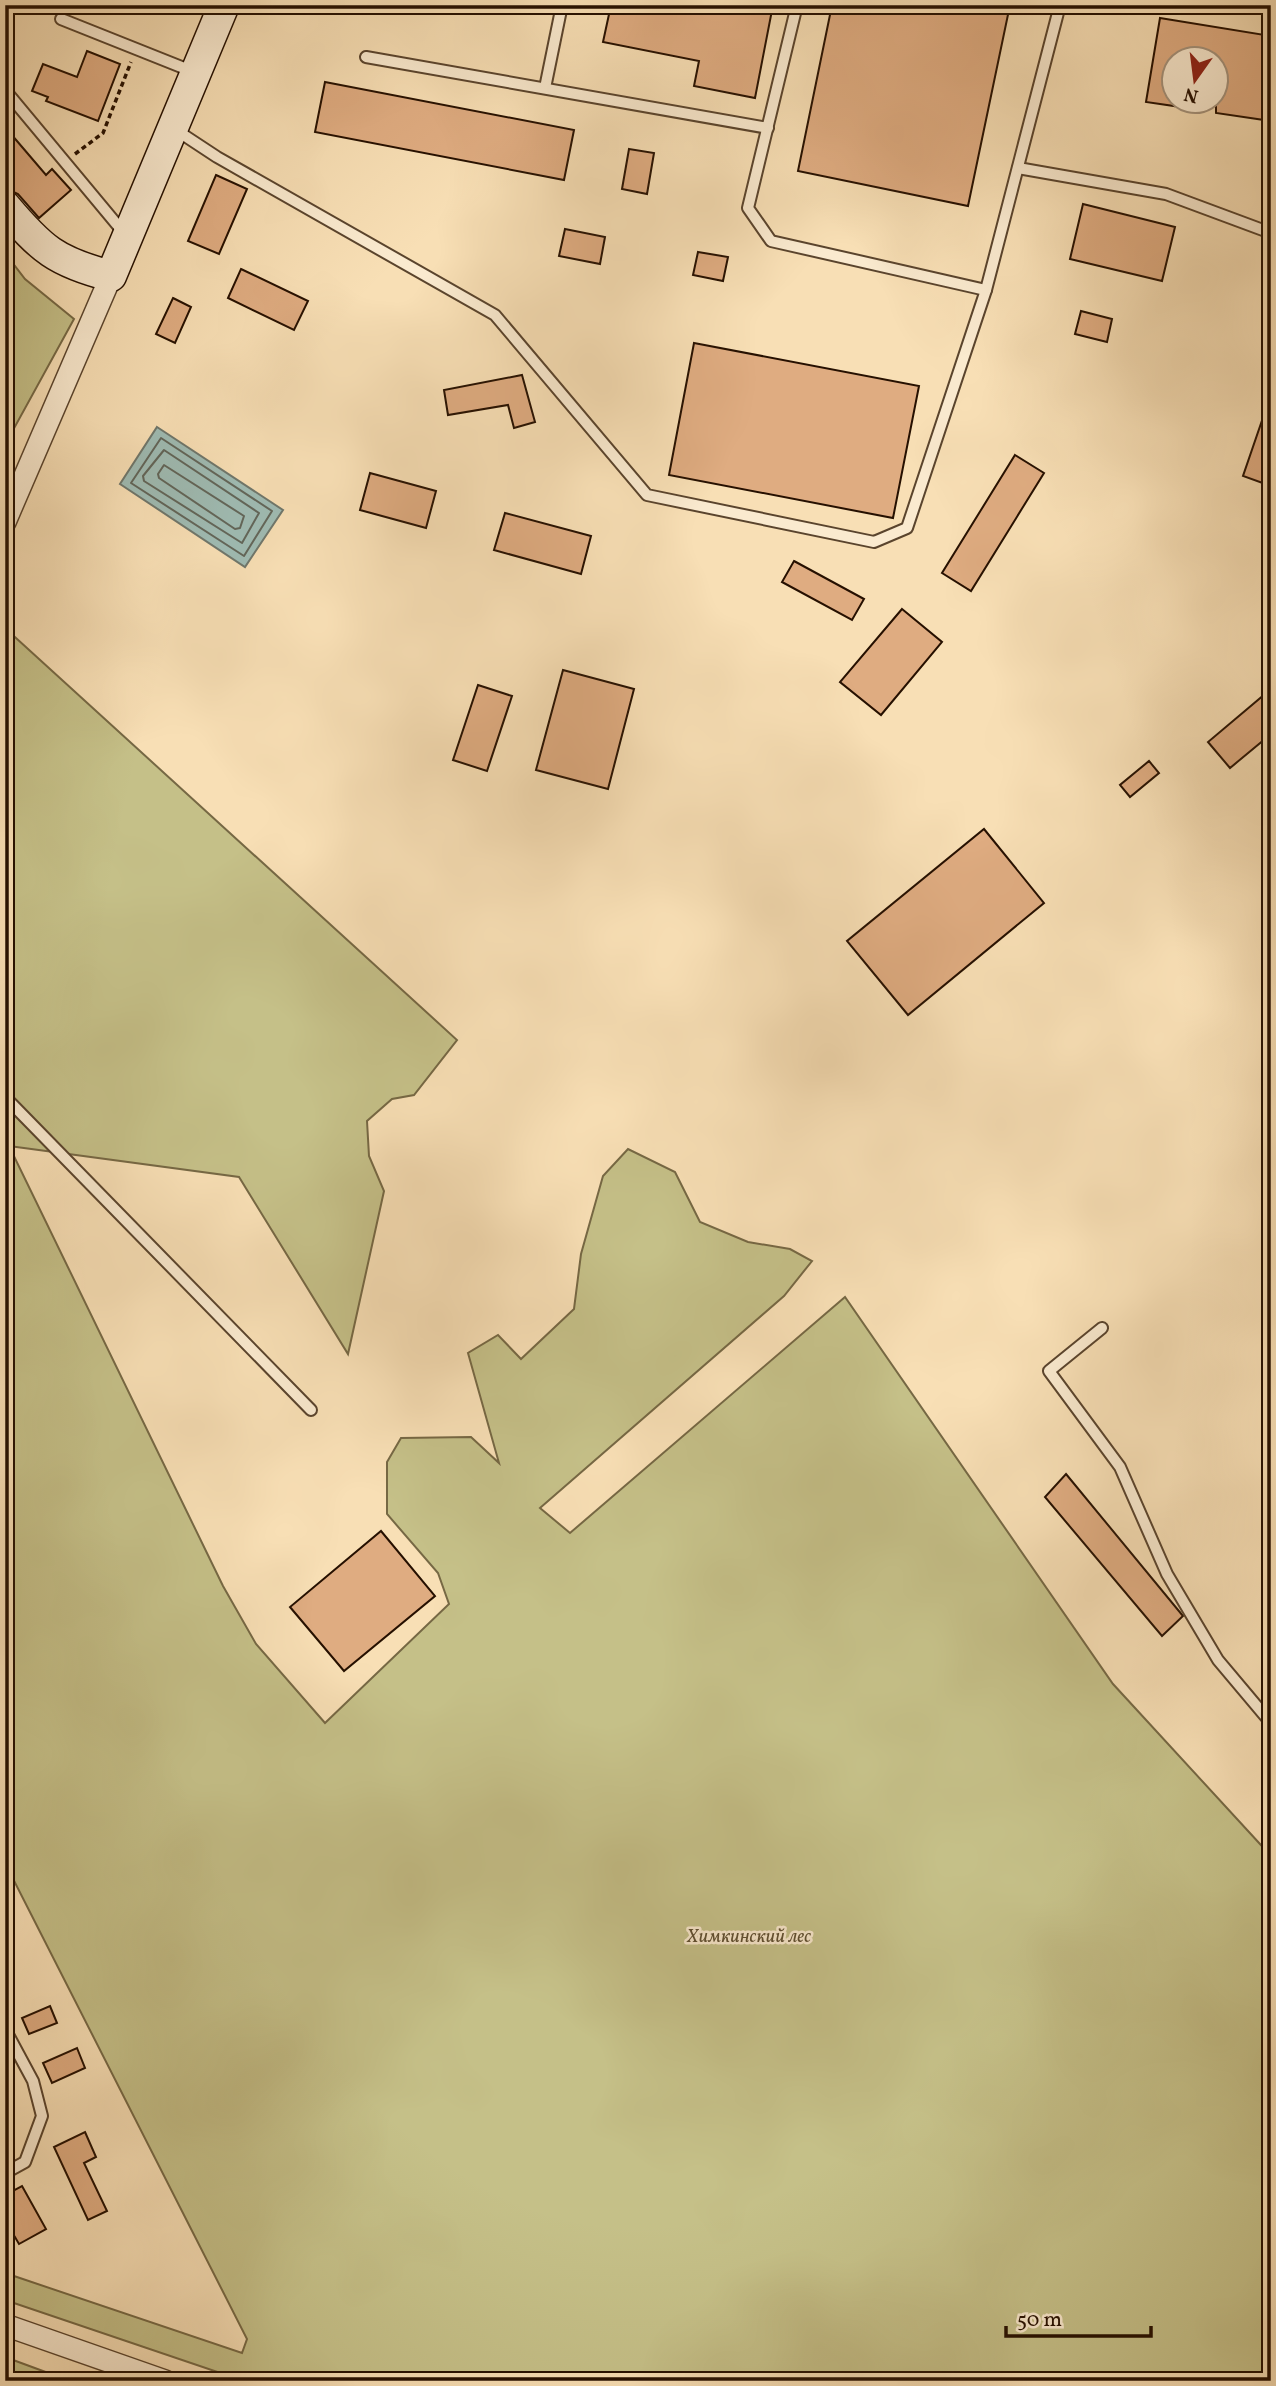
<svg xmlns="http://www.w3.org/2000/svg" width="1276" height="2386" viewBox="0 0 1276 2386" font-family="Vollkorn,serif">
<rect width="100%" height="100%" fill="#f8dfb5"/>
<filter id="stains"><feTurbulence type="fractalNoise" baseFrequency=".00286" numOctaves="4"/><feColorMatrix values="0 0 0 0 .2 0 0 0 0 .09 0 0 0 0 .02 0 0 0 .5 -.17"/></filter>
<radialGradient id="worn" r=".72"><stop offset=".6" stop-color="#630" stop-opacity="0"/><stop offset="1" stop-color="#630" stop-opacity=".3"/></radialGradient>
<g fill="#c5c088" stroke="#766844" stroke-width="2">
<path d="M5,253L25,279L74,319L6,443Z"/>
<path d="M5,628L457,1040L414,1095L392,1099L367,1121L369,1156L384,1191L348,1354L239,1177L9,1146L223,1586L256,1644L325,1723L449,1604L438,1573L387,1514V1462L401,1438L471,1437L499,1463L468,1353L498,1335L521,1359L574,1309L581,1254L603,1176L628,1149L675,1172L700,1222L748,1242L790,1249L812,1261L784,1296L540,1508L570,1533L845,1297L1113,1684L1271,1856V2381H244L5,2300V2273L242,2353L247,2339L5,1863V1091L11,1082L5,1075Z"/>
<path d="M5,2357L70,2381H5Z"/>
</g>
<path fill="#9fbcb4" stroke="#6f776c" stroke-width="2" d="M157,427L283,510L245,567L120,484Z"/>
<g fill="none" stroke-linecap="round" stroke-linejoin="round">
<g stroke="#62665a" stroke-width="2">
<path d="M161,438L272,511L244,556L131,483Z"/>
<path d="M164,450L259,513L242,543L144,481L143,476Z"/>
<path d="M164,465L244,516L240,528L235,529L159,478L158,474Z"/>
</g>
</g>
<g fill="#dfac81" stroke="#261000" stroke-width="2">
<path d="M611,5H773L755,98L694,86L699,61L603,42Z"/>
<path d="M832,5H1010L968,206L798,171Z"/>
<path d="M1160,18L1271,36V121L1216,113V60H1174V106L1146,102Z"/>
<path d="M87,51L120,64L98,121L46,101L48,97L32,91L43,64L77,77Z"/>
<path d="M325,82L574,130L564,180L315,132Z"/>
<path d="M5,127L46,175L52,169L71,190L39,218L18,194L5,188Z"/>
<path d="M629,149L654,153L647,194L622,189Z"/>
<path d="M216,175L247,189L219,254L188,241Z"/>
<path d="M1083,204L1175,227L1162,281L1070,259Z"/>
<path d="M565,229L605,237L600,264L559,256Z"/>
<path d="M698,252L728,257L723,281L693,275Z"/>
<path d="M241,269L308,301L294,330L228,298Z"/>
<path d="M173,298L191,307L175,343L156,334Z"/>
<path d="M1081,311L1112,319L1107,342L1075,334Z"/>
<path d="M694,343L919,386L893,518L669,475Z"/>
<path d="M522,375L535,422L514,428L508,405L448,415L444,390Z"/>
<path d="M1268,403H1271V486L1243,476Z"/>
<path d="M1015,455L1044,473L971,591L942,573Z"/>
<path d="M370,473L436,491L426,528L360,510Z"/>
<path d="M505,513L591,536L581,574L494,550Z"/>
<path d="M794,561L864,599L852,620L782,582Z"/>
<path d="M902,609L942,642L881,715L840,682Z"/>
<path d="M563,670L634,689L608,789L536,770Z"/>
<path d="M478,685L512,696L487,771L453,760Z"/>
<path d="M1271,689V734L1230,768L1208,742Z"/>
<path d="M1149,761L1159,773L1130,797L1120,785Z"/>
<path d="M984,829L1044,903L908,1015L847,941Z"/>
<path d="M1066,1474L1183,1616L1162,1636L1045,1497Z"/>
<path d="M381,1531L435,1596L344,1671L290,1607Z"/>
<path d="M50,2006L57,2023L29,2034L22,2018Z"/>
<path d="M77,2048L85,2068L52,2083L43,2063Z"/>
<path d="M85,2132L96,2157L84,2163L107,2211L88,2220L54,2147Z"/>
<path d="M22,2186L46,2229L19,2244L5,2220V2195Z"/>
</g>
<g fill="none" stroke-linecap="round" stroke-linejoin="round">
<g stroke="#5a442d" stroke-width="14">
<g id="lane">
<path d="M797,5L748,208L771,241L986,290"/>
<path d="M61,19L194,72"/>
<path d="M366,57L768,128"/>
<path d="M545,88L562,5"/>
<path d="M5,90L124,233"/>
<path d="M176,130L217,157L495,315L647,495L874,542L907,528L986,290L1060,5"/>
<path d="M1018,168L1166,194L1271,233"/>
<path d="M5,1097L311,1410"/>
<path d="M1102,1328L1049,1371L1120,1467L1167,1574L1218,1660L1271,1723"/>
<path d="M5,2029L33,2081L42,2116L25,2162L5,2173"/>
</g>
</g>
<g stroke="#5a442d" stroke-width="24">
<g id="street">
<path d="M5,522L111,276"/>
<path d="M5,2325L165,2381"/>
</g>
</g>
<g stroke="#261000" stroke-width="33">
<path id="secondary" d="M5,206C41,249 56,262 111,276L224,5"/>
</g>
<path stroke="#261000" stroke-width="3.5" stroke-dasharray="5 3.5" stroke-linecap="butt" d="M75,154L103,133L131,62"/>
<use href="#lane" stroke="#faeacf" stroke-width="10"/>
<use href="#street" stroke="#faeacf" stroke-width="21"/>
<use href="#secondary" stroke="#faeacf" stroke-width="30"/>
</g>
<g text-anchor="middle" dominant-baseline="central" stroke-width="5" stroke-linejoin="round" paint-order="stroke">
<g font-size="19" font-style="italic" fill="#5e4e30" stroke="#faeacf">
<text x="749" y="1937">Химкинский лес</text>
</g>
</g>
<rect width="1276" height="2386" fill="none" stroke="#f8dfb5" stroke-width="28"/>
<rect x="7" y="7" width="1262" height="2372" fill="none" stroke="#261000" stroke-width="3.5"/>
<rect x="14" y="14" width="1248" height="2358" fill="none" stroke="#261000" stroke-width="2"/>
<g transform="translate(1195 80) rotate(194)"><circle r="33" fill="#faeacf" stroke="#a5937c" stroke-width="2"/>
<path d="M0-5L12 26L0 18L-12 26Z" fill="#8f2418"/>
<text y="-10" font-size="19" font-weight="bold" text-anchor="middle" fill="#261000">N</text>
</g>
<path d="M1006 2326v10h145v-10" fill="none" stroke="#261000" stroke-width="3.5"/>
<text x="1017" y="2326" font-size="21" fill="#261000" stroke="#faeacf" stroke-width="5" paint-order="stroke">50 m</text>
<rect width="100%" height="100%" filter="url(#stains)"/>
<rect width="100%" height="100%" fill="url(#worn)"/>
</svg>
